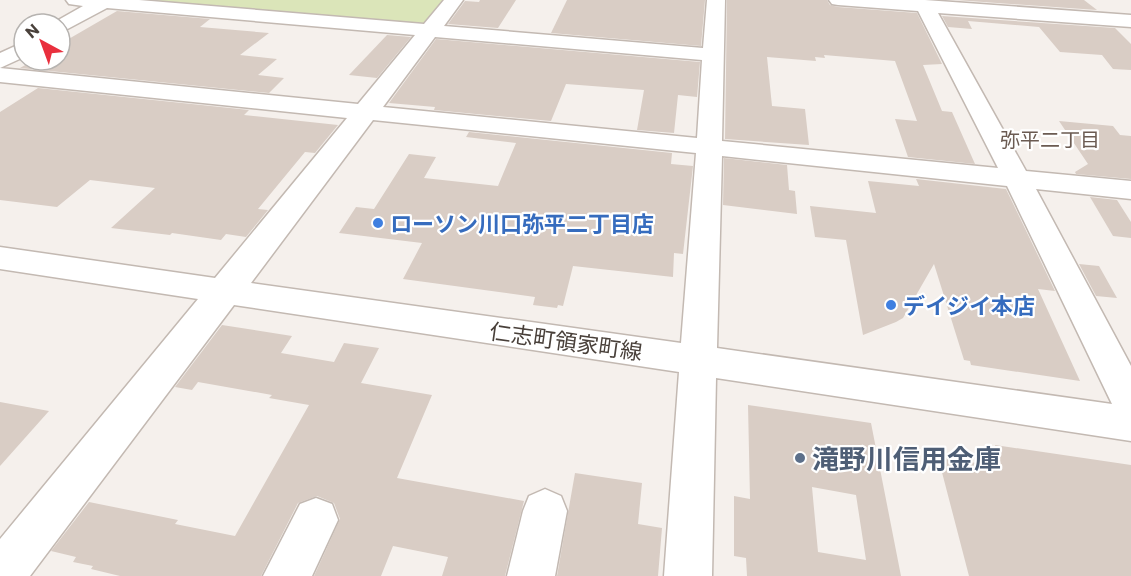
<svg xmlns="http://www.w3.org/2000/svg" width="1131" height="576" viewBox="0 0 1131 576" font-family="Commissioner,'Noto Sans JP',sans-serif">
<rect width="100%" height="100%" fill="#f5f0ec"/>
<path fill="#dbe5b9" d="M132,0H446L427,23L418,24Z"/>
<g fill="#d9cdc5" fill-rule="evenodd">
<path d="M480,0H516L498,28L448,24L465,1L479,2Z"/>
<path d="M567,0H705L701,46L551,33Z"/>
<path d="M727,0H827L830,5L838,7L917,13L942,64L923,65L942,111L952,112L975,164L908,157L895,119L917,121L895,61L824,55L825,58L815,57L816,61L767,57L772,106L805,109L809,145L725,139Z"/>
<path d="M956,0H1084L1097,10Z"/>
<path d="M117,11L210,19L200,27L269,33L240,55L277,59L258,75L284,78L269,93L20,68L34,60H60V44Z"/>
<path d="M942,16L1115,28L1131,44V70L1113,69L1102,55L1060,52L1039,27L968,21L972,29L948,27Z"/>
<path d="M387,35L411,37L377,78L349,75Z"/>
<path d="M436,39L700,62L697,97L678,95L674,133L637,130L644,90L566,84L551,121L434,110L435,107L389,103Z"/>
<path d="M38,88L249,110L244,115L338,125L315,153L305,152L258,209L268,210L246,237L226,234L221,240L172,233L170,235L111,228L155,188L90,180L57,207L0,200V112Z"/>
<path d="M1059,121L1113,126L1120,135L1131,136V179L1076,174L1075,172L1088,164Z"/>
<path d="M469,132L672,153L671,164L693,166L683,254L674,253L673,277L573,266L563,306L558,305L557,308L533,305L535,297L403,279L422,243L339,233L356,207L374,209L409,154L436,157L424,178L498,186L516,143L466,137Z"/>
<path d="M724,158L787,165L789,190L795,191L797,214L723,205Z"/>
<path d="M916,179L1006,189L1055,291L1038,289L1080,381L971,365L970,361L964,360L934,264L903,318L896,322L863,335L846,240L815,237L810,206L876,213L868,181L919,186Z"/>
<path d="M1090,197L1117,200L1131,222V238L1113,236Z"/>
<path d="M1079,264L1099,266L1117,298L1096,296Z"/>
<path d="M222,325L292,336L281,353L334,362L344,343L379,348L361,383L432,395L397,478L524,501L505,576H442L448,557L393,546L381,576H314L340,519L334,503L317,496L298,503L261,576H120L91,569L93,566L73,562L76,557L51,551L89,502L178,520L175,524L235,536L309,405L269,398L272,395L198,382L192,390L175,387Z"/>
<path d="M0,402L49,411L0,466Z"/>
<path d="M748,405L871,423L901,576H747L746,558L734,556V496L750,499ZM812,487L856,495L866,560L818,552Z"/>
<path d="M995,445L1131,465V576H969L938,457L1002,467Z"/>
<path d="M575,473L642,483L638,524L662,528L658,576H557Z"/>
</g>
<g fill="none" stroke-linecap="round" stroke-linejoin="round">
<g stroke="#c3b9b2" stroke-width="3">
<g id="minor">
<path d="M66,0H139L424,24L444,0H463L444,26L703,48L707,0H725L722,141L998,168L918,11L838,5L832,4L829,0H925L1131,15V27L938,13L1026,171L1131,181V199L1036,189L1131,366V441L716,378L712,576H664L679,372L234,305L30,576H0V539L198,299L0,269V247L215,278L347,118L0,82V53L24,42V57L0,68L358,104L415,35L107,8L60,33V24L53,23L83,6L69,4ZM435,37L702,60L697,138L383,107ZM373,120L696,153L681,343L251,283ZM722,156L1007,186L1112,404L717,348Z"/>
<path d="M545,489L561,496L567,511L555,576H507L523,511L529,496Z"/>
<path d="M316,498L332,504L338,520L312,576H263L300,504Z"/>
</g>
</g>
<use href="#minor" fill="#fff" fill-rule="evenodd"/>
</g>
<g fill="#3f7fe0" stroke="#fff" stroke-width="2">
<circle cx="378" cy="223" r="6"/>
<circle cx="891" cy="305" r="6"/>
</g>
<circle fill="#5c6f8a" stroke="#fff" stroke-width="2" cx="800" cy="458" r="6"/>
<g text-anchor="middle" dominant-baseline="central" stroke-width="4.5" stroke-linejoin="round" paint-order="stroke">
<g font-size="20" fill="#6b5b52" stroke="#fff">
<text x="1050" y="139">弥平二丁目</text>
</g>
<g font-size="22" font-weight="bold" fill="#366cbe" stroke="#fff" text-anchor="start">
<text x="390" y="223">ローソン川口弥平二丁目店</text>
<text x="903" y="305">デイジイ本店</text>
</g>
<g font-size="22" fill="#49403a" stroke="#fff">
<text transform="translate(566 341) rotate(8)">仁志町領家町線</text>
</g>
<g font-size="27" font-weight="bold" fill="#4e5e75" stroke="#fff" text-anchor="start">
<text x="812" y="458">滝野川信用金庫</text>
</g>
</g>
<g transform="translate(42 42) rotate(319)"><circle r="28" fill="#ffffff" stroke="#b6b3b0" stroke-width="1.5"/>
<path d="M0-4.5L10 22L0 15L-10 22Z" fill="#e92f3d"/>
<text y="-9" font-size="16" font-weight="bold" text-anchor="middle" fill="#49403a">N</text>
</g>
</svg>
